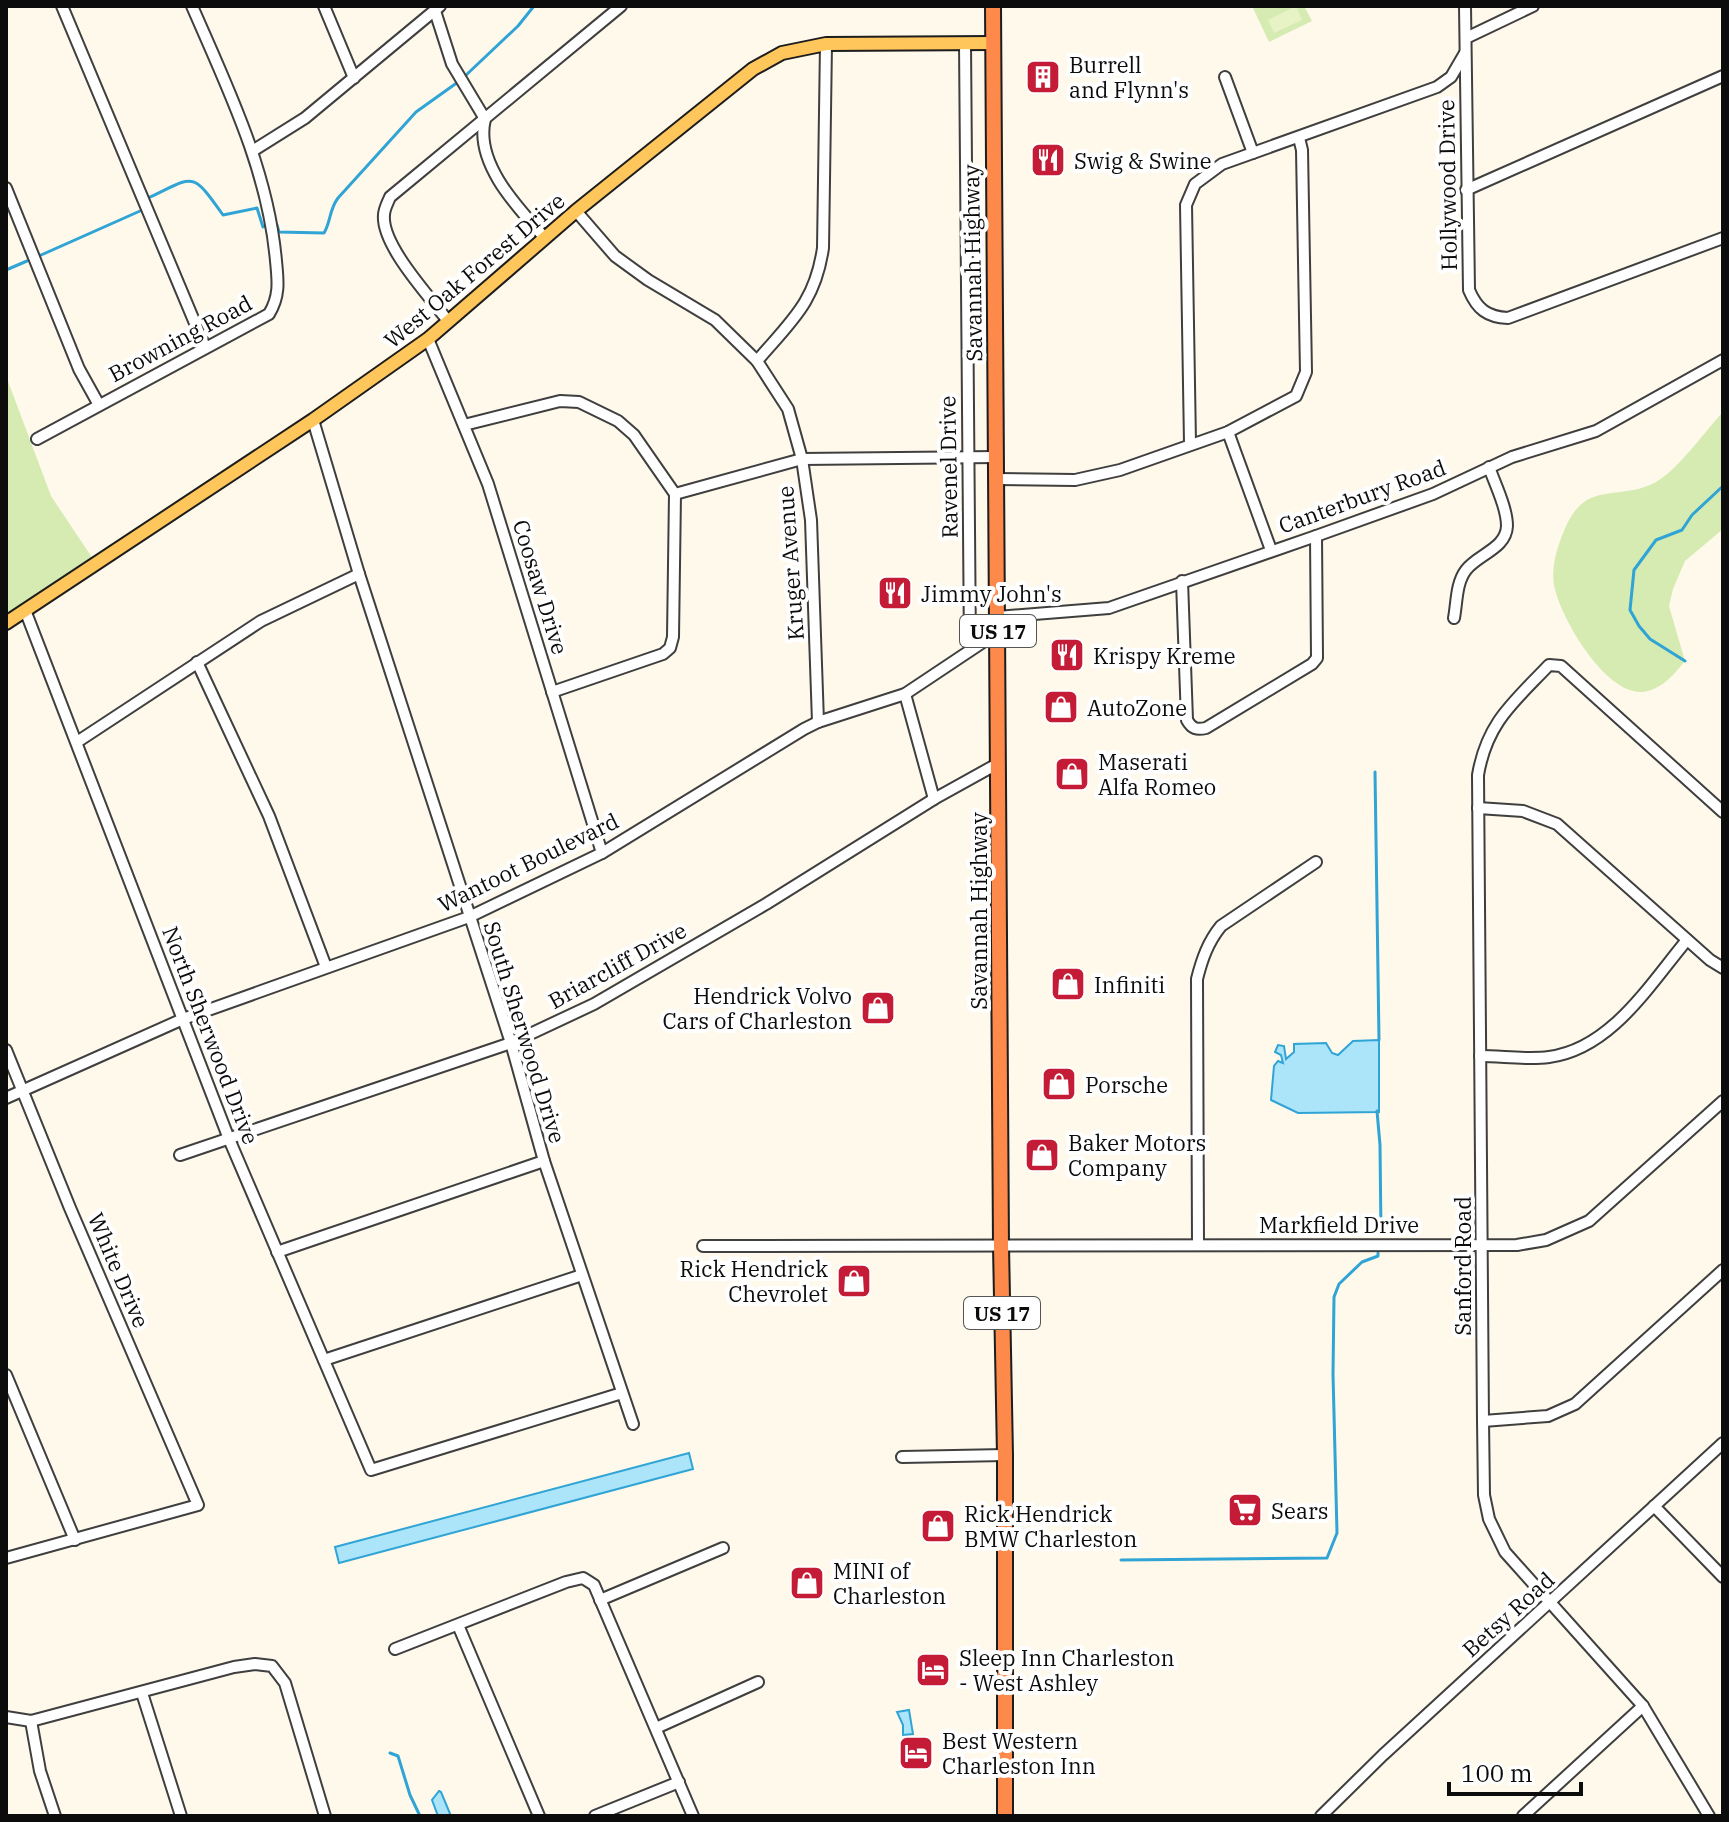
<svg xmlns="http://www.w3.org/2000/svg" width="1729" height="1822" viewBox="0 0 1729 1822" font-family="'IBM Plex Serif',serif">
<rect width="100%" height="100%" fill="#fff9eb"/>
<g fill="#d6ebb2">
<path d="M1252,6H1304L1312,21L1269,42Z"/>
<path d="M6,376L51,496L93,559L6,614Z"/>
<path d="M1723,412V529L1685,561L1673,589L1669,606L1685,661C1675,673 1664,687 1648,691C1609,702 1560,618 1554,585C1551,568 1557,547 1564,531C1584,481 1613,500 1650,485C1675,475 1704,432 1723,412Z"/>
</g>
<path fill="#e7f2c5" d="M1296,6L1302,20L1274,33L1268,20Z"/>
<g fill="#ace5fa" stroke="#2fa4d5" stroke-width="2">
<path d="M1379,1040V1112L1298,1113L1271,1100L1274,1066L1278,1061L1283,1063L1281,1055L1275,1052L1278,1045L1284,1046L1286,1059L1294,1052V1044L1326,1043L1332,1053L1338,1055L1353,1041Z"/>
<path d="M689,1453L693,1469L339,1563L335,1547Z"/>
<path d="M909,1710L913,1734L903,1735V1725L897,1712Z"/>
<path d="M439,1791L441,1792L451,1816H438L432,1800Z"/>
</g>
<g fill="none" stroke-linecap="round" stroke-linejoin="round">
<g stroke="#2fa4d5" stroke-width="3">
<path d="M464,77L518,26L534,6"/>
<path d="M148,198C195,176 191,170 223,215L257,208L263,227L265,226"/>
<path d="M277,225L279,232L324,233C331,221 329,210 338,198L416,112L458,82"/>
<path d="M41,255L140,211"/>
<path d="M6,270L27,261"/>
<path d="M1685,661L1650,639L1639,626L1630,610L1634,570L1656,540L1682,530L1692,515L1723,486"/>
<path d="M1375,772L1379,1040"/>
<path d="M1377,1111L1380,1145L1381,1233"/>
<path d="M1121,1560L1327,1558L1337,1533L1333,1374L1334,1297L1339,1284L1362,1262L1378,1256V1253"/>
<path d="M390,1753L398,1756L410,1795L420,1816"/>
</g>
<g stroke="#3f3f3f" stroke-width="14">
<g id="minor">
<path d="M62,6L205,347"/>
<path d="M324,6L354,78"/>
<path d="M1465,6L1469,290C1477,309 1487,317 1508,318L1723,238"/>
<path d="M435,11L452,64L485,119C474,163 518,208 545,238"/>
<path d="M1466,38L1533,6"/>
<path d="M965,43L970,650"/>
<path d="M1225,77L1253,153"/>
<path d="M254,150L305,118L440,6"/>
<path d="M6,188L79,369L99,405"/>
<path d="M1466,190L1723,76"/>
<path d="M576,211L615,256L648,280L715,320L757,361L788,409L802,459L811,520L818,722"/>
<path d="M448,321C430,297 381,245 384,215C384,209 388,202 390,197L621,6"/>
<path d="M428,339L488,484L602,853"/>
<path d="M757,361C791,321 815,303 823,248L826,44"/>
<path d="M313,420L359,574L511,1043L544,1161L633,1424"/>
<path d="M464,425L560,401L579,402L618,421L634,435L675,494L673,637L670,648L663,654L552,692"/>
<path d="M1228,432L1271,550"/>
<path d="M37,439L269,314C280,296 278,281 276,261C268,170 228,89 192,6"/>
<path d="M1190,443L1186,205L1195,184L1222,164L1437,87L1451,77L1465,53"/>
<path d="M996,479L1075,480L1120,470L1228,432L1296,396L1306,372L1302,150L1299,138"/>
<path d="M675,494L802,459L996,457"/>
<path d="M1182,581L1187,720C1192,729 1197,730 1206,728L1312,664L1317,658L1316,536"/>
<path d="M25,610L229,1139L371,1470L622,1393"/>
<path d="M997,617L1109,608L1316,536L1433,494L1512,457L1596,431L1723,360"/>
<path d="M1454,618C1457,602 1456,583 1466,570C1478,554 1506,549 1507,526C1507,508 1495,484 1489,467"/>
<path d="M197,662L269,816L326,967"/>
<path d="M905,694L934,799"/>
<path d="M77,742L261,621L359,574"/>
<path d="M1478,808L1523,811L1557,824L1710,960L1723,968"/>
<path d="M6,1050L70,1208L198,1505L6,1558"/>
<path d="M1480,1056C1502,1056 1527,1060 1549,1057C1611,1049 1650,984 1687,940"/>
<path d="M6,1098L183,1019L469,917L602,853L804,729L818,722L905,694L998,632"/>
<path d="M180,1155L511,1043L594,1004L766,904L934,799L999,763"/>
<path d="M1198,1244L1197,979C1202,959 1208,942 1221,926L1316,862"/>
<path d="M703,1246L1517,1245L1546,1240L1589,1221L1723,1101"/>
<path d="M277,1252L544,1161"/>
<path d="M324,1360L582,1275"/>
<path d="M6,1375L75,1540"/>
<path d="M1483,1421L1548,1416L1575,1404L1723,1270"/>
<path d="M902,1457L1005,1455"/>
<path d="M1654,1506L1723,1577"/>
<path d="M600,1600L723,1548"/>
<path d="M458,1625L539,1816"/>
<path d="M395,1649L566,1582L583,1578L594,1585L693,1816"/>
<path d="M142,1693L181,1816"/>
<path d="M6,1717L31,1721L234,1667L255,1664L272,1666L285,1683L325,1816"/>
<path d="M31,1721L40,1771L55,1816"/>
<path d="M656,1728L758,1682"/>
<path d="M595,1816L679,1782"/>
<path d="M1321,1816L1383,1755L1723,1443"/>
<path d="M1523,1816L1643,1706"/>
<path d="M1709,1816L1643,1706L1505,1552L1489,1519L1484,1495L1483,1421L1478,775C1487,722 1514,702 1549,665L1561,666L1723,812"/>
</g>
</g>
<g stroke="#1d1d1d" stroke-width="16">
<path id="major" d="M6,623L313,420L428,339L576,211L753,69L782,53L826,44L993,43"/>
</g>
<g stroke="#1d1d1d" stroke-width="18">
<path id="highway" d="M993,6L1001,1246L1005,1455V1816"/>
</g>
<use href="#minor" stroke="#fff" stroke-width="10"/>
<use href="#major" stroke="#ffc65b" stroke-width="12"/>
<use href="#highway" stroke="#fd894b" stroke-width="14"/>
</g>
<defs>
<g id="building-square" transform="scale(1.8)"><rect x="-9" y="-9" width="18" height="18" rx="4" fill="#c41c36" stroke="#fff"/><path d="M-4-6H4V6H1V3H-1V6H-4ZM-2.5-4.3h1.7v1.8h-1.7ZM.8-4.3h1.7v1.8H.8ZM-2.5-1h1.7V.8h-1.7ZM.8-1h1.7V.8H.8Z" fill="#fff"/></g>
<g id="restaurant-square" transform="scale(1.8)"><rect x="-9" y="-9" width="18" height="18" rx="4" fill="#c41c36" stroke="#fff"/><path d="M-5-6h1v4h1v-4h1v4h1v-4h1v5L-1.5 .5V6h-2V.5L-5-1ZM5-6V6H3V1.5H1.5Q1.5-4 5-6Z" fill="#fff"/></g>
<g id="shop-square" transform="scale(1.8)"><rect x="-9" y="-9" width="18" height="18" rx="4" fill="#c41c36" stroke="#fff"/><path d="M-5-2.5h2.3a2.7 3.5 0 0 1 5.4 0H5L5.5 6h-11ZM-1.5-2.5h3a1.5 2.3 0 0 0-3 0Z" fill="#fff"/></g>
<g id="supermarket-square" transform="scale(1.8)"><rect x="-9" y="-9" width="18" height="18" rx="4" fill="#c41c36" stroke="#fff"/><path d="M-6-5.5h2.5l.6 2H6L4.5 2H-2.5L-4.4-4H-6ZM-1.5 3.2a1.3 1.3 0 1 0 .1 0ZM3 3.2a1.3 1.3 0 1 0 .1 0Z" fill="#fff"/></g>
<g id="hotel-square" transform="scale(1.8)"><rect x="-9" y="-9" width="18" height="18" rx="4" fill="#c41c36" stroke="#fff"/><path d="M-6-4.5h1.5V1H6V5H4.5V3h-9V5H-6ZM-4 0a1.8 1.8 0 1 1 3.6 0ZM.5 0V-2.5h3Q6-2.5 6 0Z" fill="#fff"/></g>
</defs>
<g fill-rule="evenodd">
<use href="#building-square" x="1043" y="77"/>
<use href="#restaurant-square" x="1048" y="160"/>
<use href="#restaurant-square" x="895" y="593"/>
<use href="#restaurant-square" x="1067" y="655"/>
<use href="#shop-square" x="1061" y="707"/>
<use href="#shop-square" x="1072" y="774"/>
<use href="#shop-square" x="1068" y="984"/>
<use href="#shop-square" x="878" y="1008"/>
<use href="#shop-square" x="1059" y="1084"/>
<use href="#shop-square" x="1042" y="1155"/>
<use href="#shop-square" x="854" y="1281"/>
<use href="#supermarket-square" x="1245" y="1510"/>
<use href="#shop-square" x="938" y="1526"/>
<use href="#shop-square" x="807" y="1583"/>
<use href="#hotel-square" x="933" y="1670"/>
<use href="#hotel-square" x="916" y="1753"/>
</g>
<g text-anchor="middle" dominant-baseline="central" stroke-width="8" stroke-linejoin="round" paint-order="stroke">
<g fill="#fff" stroke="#555" stroke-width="2">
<rect x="960" y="615" width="76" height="32" rx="6"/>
<rect x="964" y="1297" width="76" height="32" rx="6"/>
</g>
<g font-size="20" font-weight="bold" fill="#0c0c0c">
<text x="998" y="631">US 17</text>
<text x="1002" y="1313">US 17</text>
</g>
<g font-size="22" fill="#0c0c0c" stroke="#fff" text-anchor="start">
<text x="1069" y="64">Burrell<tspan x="1069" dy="25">and Flynn's</tspan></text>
<text x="1074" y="160">Swig &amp; Swine</text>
<text x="921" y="593">Jimmy John's</text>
<text x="1093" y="655">Krispy Kreme</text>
<text x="1087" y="707">AutoZone</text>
<text x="1098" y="761">Maserati<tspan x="1098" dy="25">Alfa Romeo</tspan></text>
<text x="1094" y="984">Infiniti</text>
<text x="852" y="995" text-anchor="end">Hendrick Volvo<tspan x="852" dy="25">Cars of Charleston</tspan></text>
<text x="1085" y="1084">Porsche</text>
<text x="1068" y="1142">Baker Motors<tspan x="1068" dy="25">Company</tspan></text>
<text x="828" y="1268" text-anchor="end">Rick Hendrick<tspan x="828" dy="25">Chevrolet</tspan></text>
<text x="1271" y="1510">Sears</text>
<text x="964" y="1513">Rick Hendrick<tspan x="964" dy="25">BMW Charleston</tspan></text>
<text x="833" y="1570">MINI of<tspan x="833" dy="25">Charleston</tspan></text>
<text x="959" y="1657">Sleep Inn Charleston<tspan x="959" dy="25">- West Ashley</tspan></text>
<text x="942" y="1740">Best Western<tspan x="942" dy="25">Charleston Inn</tspan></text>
</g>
<g font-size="22" fill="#0c0c0c" stroke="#fff">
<text transform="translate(1447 185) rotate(-91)">Hollywood Drive</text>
<text transform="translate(972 263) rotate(-91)">Savannah Highway</text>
<text transform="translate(474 270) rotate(-40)">West Oak Forest Drive</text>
<text transform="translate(180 338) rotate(-28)">Browning Road</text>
<text transform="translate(948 467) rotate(-91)">Ravenel Drive</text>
<text transform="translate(1362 496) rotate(-20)">Canterbury Road</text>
<text transform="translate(790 563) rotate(-94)">Kruger Avenue</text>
<text transform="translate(541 587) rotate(73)">Coosaw Drive</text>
<text transform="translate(528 862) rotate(-26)">Wantoot Boulevard</text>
<text transform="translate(978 911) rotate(-90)">Savannah Highway</text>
<text transform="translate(617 965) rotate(-29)">Briarcliff Drive</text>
<text transform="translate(525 1032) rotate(73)">South Sherwood Drive</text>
<text transform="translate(211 1035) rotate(69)">North Sherwood Drive</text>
<text x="1339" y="1224">Markfield Drive</text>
<text transform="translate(1462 1266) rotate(-90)">Sanford Road</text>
<text transform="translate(119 1270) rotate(67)">White Drive</text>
<text transform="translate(1508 1614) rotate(-42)">Betsy Road</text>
</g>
</g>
<rect width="1729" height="1822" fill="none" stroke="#0c0c0c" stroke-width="16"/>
<path d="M1449 1782v12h132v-12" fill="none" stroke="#0c0c0c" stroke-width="4"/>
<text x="1461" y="1782" font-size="24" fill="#0c0c0c" stroke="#ffffff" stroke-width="6" paint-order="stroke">100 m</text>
</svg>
